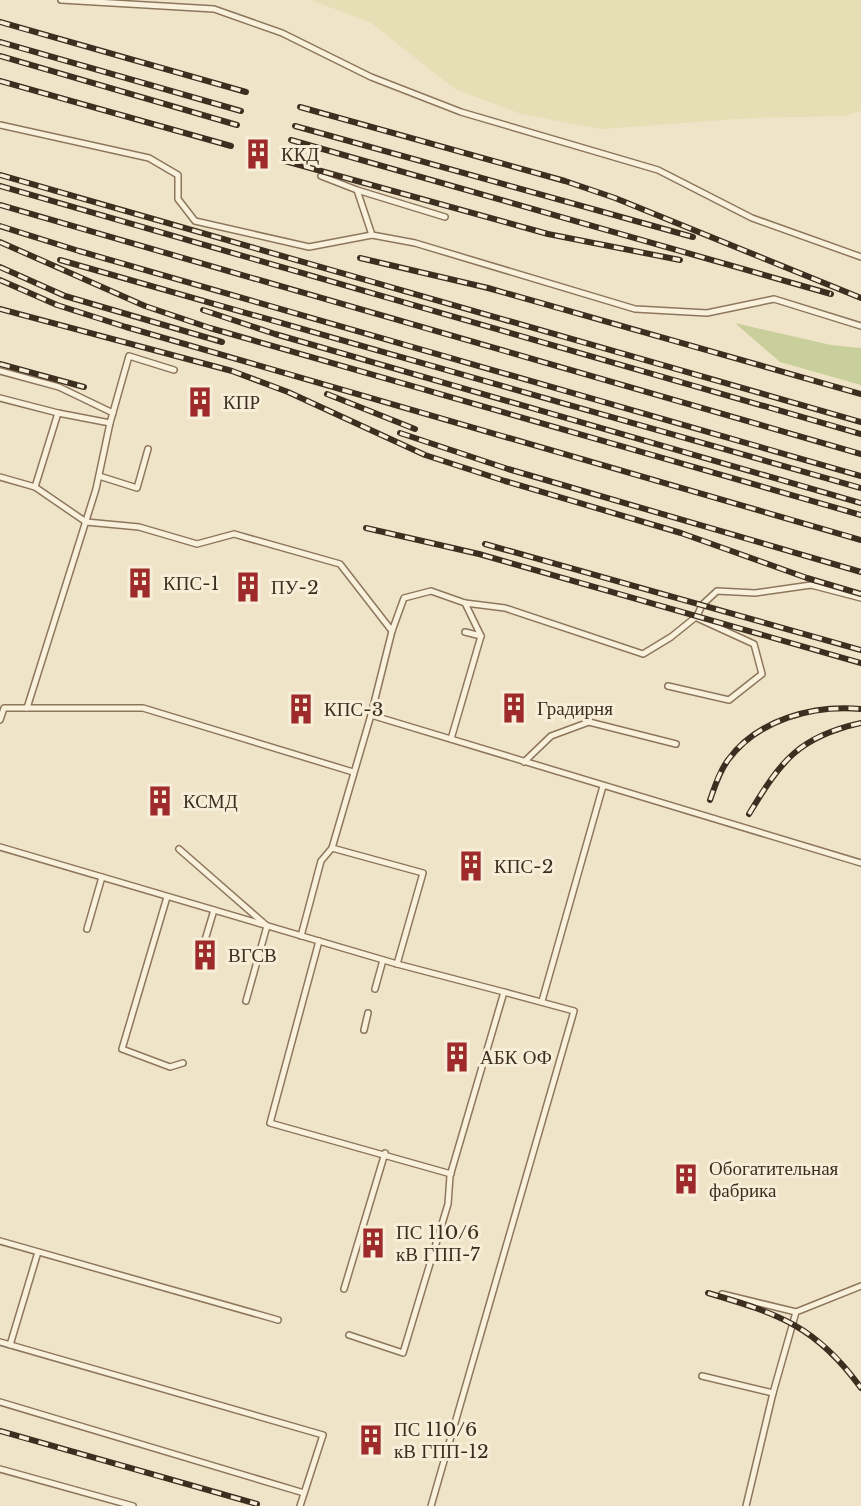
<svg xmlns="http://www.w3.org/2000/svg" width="861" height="1506" viewBox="0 0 861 1506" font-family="'Libre Baskerville',serif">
<rect width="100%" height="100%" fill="#f0e4c8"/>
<path fill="#e6deb5" d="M311,0H861V111L844,116L752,118L601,129L521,114L455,89L371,23Z"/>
<path fill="#c9cf9b" d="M735,323L831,345L861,348V385L780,362Z"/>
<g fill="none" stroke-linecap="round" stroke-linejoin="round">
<g stroke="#8d765c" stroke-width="8">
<g id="lane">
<path d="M61,0L214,9L282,33L371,77L461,112L658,170L752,218L861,257"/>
<path d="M0,125L149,158L178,175V199L195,221L309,247L372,235"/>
<path d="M321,176L357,190L372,235L415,243L635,309L707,313L774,299L861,326"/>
<path d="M357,190L445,217"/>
<path d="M0,371L59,387L113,413"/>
<path d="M0,398L58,413L110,423"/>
<path d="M99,476L137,488L148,449"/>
<path d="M0,477L35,487L86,522L139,527L197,544L234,534L340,564L392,631"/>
<path d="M35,487L58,413"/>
<path d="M465,603L505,608L643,654L671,637L697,616L702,605L717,591L755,593L811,585L861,598"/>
<path d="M668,686L729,700L762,674L754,644L695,617"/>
<path d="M27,708L96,489L110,423L129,356L174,370"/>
<path d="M371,715L861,863"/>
<path d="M0,720L4,708H143L353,772"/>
<path d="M451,739L481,636L465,632"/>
<path d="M524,762L551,736L589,722L676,744"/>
<path d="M0,847L397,964L504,992L450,1176L448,1204L403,1353L349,1335"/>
<path d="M332,848L423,873L397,964"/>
<path d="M179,849L267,926L246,1001"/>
<path d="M167,897L122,1049L170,1067L183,1063"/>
<path d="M87,929L102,877"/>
<path d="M301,936L321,861L332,848L371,715L392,631L404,598L431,591L465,603L481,636"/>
<path d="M205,940L214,910"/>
<path d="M319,941L270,1123L451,1174"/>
<path d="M375,989L383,960"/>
<path d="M542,1001L603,786"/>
<path d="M364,1030L368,1013"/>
<path d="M0,1241L278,1320"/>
<path d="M344,1289L385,1153"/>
<path d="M722,1294L796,1312"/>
<path d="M0,1342L323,1435L300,1506"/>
<path d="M10,1345L38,1252"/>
<path d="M702,1376L773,1393"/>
<path d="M0,1402L304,1493"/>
<path d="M0,1469L133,1506"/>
<path d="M431,1506L574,1011L504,992"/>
<path d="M746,1506L773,1393L796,1312L861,1286"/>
</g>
</g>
<use href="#lane" stroke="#faf1dc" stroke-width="5"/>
<g stroke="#3d2e20" stroke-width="6">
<g id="rail">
<path d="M0,22L246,92"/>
<path d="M0,42L241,111"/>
<path d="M0,56L237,125"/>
<path d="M0,81L231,146"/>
<path d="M300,107L565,181L615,198L861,298"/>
<path d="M295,126L693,237"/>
<path d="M291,140L831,294"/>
<path d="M285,161L548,234L680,260"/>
<path d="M0,175L861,422"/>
<path d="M0,186L861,434"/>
<path d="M0,205L861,454"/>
<path d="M0,226L79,251L861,476"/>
<path d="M0,242L145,306L210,328L861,515"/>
<path d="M360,258L488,288L861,394"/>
<path d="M60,260L861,488"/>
<path d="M0,267L65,296L222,342"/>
<path d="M0,280L57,305L126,327L861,540"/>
<path d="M0,309L232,371L288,392L425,455L505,481L681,533L807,578L861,594"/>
<path d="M203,310L275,334L861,503"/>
<path d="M0,364L84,387"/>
<path d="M327,394L415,429"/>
<path d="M400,433L508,469L861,572"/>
<path d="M366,528L479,554L861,663"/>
<path d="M485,544L861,650"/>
<path d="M710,800C715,786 719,772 728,760C758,719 813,705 861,709"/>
<path d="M749,814C781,761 798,737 861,723"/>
<path d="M708,1293C779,1314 816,1326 861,1388"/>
<path d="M0,1431L257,1504"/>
</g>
</g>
<use href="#rail" stroke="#f7eed8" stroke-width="3.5" stroke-dasharray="10" stroke-linecap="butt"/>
</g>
<defs>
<g id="building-bare" transform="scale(2.415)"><path d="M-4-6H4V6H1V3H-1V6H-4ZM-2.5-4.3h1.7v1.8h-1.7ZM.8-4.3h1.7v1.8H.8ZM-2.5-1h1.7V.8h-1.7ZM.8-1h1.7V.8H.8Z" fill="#9e2a2b" stroke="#f7eed8" stroke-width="2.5" paint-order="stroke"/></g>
</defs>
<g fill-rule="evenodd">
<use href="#building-bare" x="258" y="154"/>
<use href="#building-bare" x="200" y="402"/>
<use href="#building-bare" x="140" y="583"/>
<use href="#building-bare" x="248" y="587"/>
<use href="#building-bare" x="514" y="708"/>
<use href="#building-bare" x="301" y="709"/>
<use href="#building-bare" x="160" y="801"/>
<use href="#building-bare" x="471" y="866"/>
<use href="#building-bare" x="205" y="955"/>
<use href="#building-bare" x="457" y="1057"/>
<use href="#building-bare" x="686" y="1179"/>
<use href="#building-bare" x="373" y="1243"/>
<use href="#building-bare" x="371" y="1440"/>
</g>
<g text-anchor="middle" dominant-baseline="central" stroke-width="6" stroke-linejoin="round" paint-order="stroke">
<g font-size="19" fill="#3d2e20" stroke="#f7eed8" text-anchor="start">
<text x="281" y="154">ККД</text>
<text x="223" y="402">КПР</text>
<text x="163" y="583">КПС-1</text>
<text x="271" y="587">ПУ-2</text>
<text x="537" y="708">Градирня</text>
<text x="324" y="709">КПС-3</text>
<text x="183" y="801">КСМД</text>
<text x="494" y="866">КПС-2</text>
<text x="228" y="955">ВГСВ</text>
<text x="480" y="1057">АБК ОФ</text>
<text x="709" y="1168">Обогатительная<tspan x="709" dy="22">фабрика</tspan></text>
<text x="396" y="1232">ПС 110/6<tspan x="396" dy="22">кВ ГПП-7</tspan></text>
<text x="394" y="1429">ПС 110/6<tspan x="394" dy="22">кВ ГПП-12</tspan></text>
</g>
</g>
</svg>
